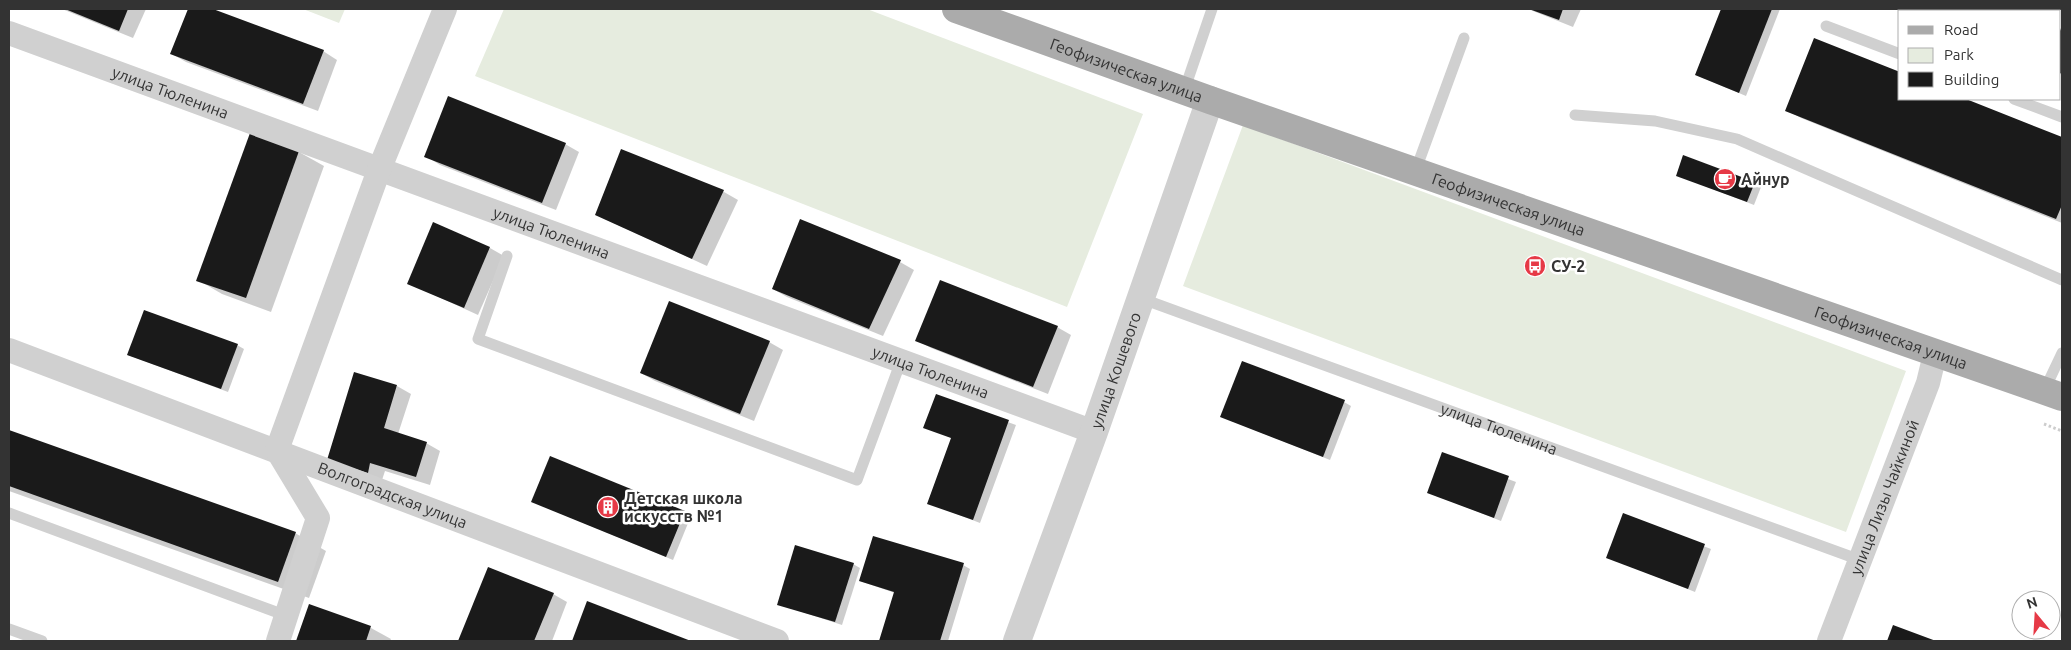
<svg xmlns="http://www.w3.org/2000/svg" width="2071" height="650" viewBox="0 0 2071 650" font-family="Ubuntu,sans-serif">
<rect width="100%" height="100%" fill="#fff"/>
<g fill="#e6ecdf">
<path d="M303,9H345L339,23Z"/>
<path d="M504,9H867L1143,114L1067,307L475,76Z"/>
<path d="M1243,125L1906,371L1846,532L1183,286Z"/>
</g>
<g fill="#0003">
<path d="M62,9H146L133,38Z"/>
<path d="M189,9H209L323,51L337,60L318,111L186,62L172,54Z"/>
<path d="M1528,9H1581L1573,27Z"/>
<path d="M1722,9H1780L1746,96L1696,75Z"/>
<path d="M2062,28V75L2060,74V34Z"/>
<path d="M1900,99H1962L2062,139V223L1801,118L1787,110Z"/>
<path d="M251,134L299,152L324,166L271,312L222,294L198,280Z"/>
<path d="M565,144L579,152L556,210L440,165L426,156Z"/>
<path d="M622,150L724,192L738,200L707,266L596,215Z"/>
<path d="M1677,175L1754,183L1761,187L1754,205Z"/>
<path d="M490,248L504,256L478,315L408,283Z"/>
<path d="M900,262L914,270L883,336L787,297L773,289Z"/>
<path d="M1057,327L1071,335L1048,394L931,348L917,340Z"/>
<path d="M769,342L783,350L754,421L655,381L641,373Z"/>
<path d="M237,345L244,349L228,392L128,355Z"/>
<path d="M397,386L411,394L398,434L426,443L440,451L430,485L385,471L382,480L342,468Z"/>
<path d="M936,396L1016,425L980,523L928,503L952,438L925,427Z"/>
<path d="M1344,402L1351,406L1330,460L1222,417Z"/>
<path d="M9,432L295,533L326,551L309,598L9,491Z"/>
<path d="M1442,454L1516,482L1501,521L1428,492Z"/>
<path d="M533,502L684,512L691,516L673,560Z"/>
<path d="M1623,515L1711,549L1695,592L1607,557Z"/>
<path d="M853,564L860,568L842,625L778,604Z"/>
<path d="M963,565L970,569L948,641H880L895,593L860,581Z"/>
<path d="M489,568L553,594L567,602L552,641H459Z"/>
<path d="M588,603L688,641H573Z"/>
<path d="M310,606L371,628L391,639L390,641H298Z"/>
</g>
<g fill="#1a1a1a">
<path d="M65,9H128L119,31Z"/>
<path d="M188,9H213L324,50L303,104L170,54Z"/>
<path d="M1529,9H1563L1559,20Z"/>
<path d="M1721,9H1772L1739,93L1695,75Z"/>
<path d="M2062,25V74L2060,73V31Z"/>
<path d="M1814,38L1900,72V99H1966L2062,137V205L2056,219L1785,111Z"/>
<path d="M448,96L566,143L542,203L424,157Z"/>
<path d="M250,133L299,151L246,298L196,281Z"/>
<path d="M621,149L724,190L692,259L595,215Z"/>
<path d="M1683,155L1755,182L1747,202L1676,176Z"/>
<path d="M800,219L901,260L869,329L772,289Z"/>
<path d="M433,222L490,247L464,308L407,284Z"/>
<path d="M940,280L1058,326L1033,387L915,341Z"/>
<path d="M669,301L770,341L740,414L640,373Z"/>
<path d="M144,310L238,344L221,389L127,355Z"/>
<path d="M1242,361L1345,400L1323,457L1220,417Z"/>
<path d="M354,372L397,385L384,428L427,442L416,477L370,463L368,473L327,460Z"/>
<path d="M936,394L1009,420L973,520L927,504L951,438L923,428Z"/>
<path d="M9,430L296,532L278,582L9,486Z"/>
<path d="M1442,452L1509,476L1494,518L1427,493Z"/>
<path d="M550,456L685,511L666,557L531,502Z"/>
<path d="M1623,513L1705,544L1688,589L1606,558Z"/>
<path d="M873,536L964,563L940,641H879L894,592L859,581Z"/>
<path d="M795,545L854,563L835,622L777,605Z"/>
<path d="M488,567L554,593L534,641H458Z"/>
<path d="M587,601L691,641H572Z"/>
<path d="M309,604L371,626L366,641H296Z"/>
<path d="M1893,625L1936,641H1887Z"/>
</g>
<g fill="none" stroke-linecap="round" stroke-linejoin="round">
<path stroke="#cdcdcd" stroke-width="3" stroke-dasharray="2.5 2.5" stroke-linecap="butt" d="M2044,424L2062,431"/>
<g stroke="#d0d0d0" stroke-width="11">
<path d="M1826,26L1900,54"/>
<path d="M1184,91L1212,9"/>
<path d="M2014,99L2062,117"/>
<path d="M1575,115L1655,121L1737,139L2062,280"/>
<path d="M1415,172L1464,38"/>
<path d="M507,256L478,339L857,480L901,361"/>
<path id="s1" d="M1140,298L1860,560"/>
<path d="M2044,391L2062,353"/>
<path d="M9,513L287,616"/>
<path d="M9,629L42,641"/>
</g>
<g stroke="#d0d0d0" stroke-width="24">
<path id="s2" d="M9,33L1094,432"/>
<path id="s3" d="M9,350C266,445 521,545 777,641"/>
<path d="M278,641L318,518L277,450L379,170L445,9"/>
<path id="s4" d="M1829,641L1928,383L1935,354"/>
</g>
<path stroke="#d0d0d0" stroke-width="28" id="s5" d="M1017,641L1094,432L1210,100"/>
<path stroke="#ababab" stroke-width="28" id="s6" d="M956,9L1210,100L2062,397"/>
</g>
<defs>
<g id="cafe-disc" transform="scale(1.125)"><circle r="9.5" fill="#e63946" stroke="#fff"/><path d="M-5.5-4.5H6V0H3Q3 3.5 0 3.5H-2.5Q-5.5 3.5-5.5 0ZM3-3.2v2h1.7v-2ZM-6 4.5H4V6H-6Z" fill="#fff"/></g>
<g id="bus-disc" transform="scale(1.125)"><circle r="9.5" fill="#e63946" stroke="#fff"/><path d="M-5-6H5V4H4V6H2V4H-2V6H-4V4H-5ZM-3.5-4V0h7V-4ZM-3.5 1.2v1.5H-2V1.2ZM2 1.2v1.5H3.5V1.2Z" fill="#fff"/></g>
<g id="building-disc" transform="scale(1.125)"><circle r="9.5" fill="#e63946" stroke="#fff"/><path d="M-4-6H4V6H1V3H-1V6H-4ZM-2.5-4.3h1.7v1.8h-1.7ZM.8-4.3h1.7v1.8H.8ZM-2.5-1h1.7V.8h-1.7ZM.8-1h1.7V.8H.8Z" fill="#fff"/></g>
</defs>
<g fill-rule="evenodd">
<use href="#cafe-disc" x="1725" y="179"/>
<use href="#bus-disc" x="1535" y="266"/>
<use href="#building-disc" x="608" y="507"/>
</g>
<g text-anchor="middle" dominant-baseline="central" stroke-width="5" stroke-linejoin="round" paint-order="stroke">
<g font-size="16" fill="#333" stroke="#fff">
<text stroke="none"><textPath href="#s6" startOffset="181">Геофизическая улица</textPath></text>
<text stroke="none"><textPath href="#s2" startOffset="172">улица Тюленина</textPath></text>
<text stroke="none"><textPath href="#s6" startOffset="586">Геофизическая улица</textPath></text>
<text stroke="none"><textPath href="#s2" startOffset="578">улица Тюленина</textPath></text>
<text stroke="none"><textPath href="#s6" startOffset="991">Геофизическая улица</textPath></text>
<text stroke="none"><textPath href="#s5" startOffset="288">улица Кошевого</textPath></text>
<text stroke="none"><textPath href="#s2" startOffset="982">улица Тюленина</textPath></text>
<text stroke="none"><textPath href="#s1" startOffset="382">улица Тюленина</textPath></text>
<text stroke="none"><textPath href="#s3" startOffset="410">Волгоградская улица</textPath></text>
<text stroke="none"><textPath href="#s4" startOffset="154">улица Лизы Чайкиной</textPath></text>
</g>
<g font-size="16" font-weight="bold" fill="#333" stroke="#fff" text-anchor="start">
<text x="1741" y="179">Айнур</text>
<text x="1551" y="266">СУ-2</text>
<text x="624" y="498">Детская школа<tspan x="624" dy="18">искусств №1</tspan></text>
</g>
</g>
<rect width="2071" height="650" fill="none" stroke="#333333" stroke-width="20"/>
<rect x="1898" y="10" width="162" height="90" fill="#ffffff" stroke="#adadad"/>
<rect x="1908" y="26" width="25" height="8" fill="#ababab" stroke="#adadad"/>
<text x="1944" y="35" font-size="15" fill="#333333">Road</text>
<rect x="1908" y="48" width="25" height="15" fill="#e6ecdf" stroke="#adadad"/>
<text x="1944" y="60" font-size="15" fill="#333333">Park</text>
<rect x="1908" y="72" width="25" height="15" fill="#1a1a1a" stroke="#adadad"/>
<text x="1944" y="85" font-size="15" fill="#333333">Building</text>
<g transform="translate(2036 615) rotate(342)"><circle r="24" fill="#ffffff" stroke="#adadad"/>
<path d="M0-4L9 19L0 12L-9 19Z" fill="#e63946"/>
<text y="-8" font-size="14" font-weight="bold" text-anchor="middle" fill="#333333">N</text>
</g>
</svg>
